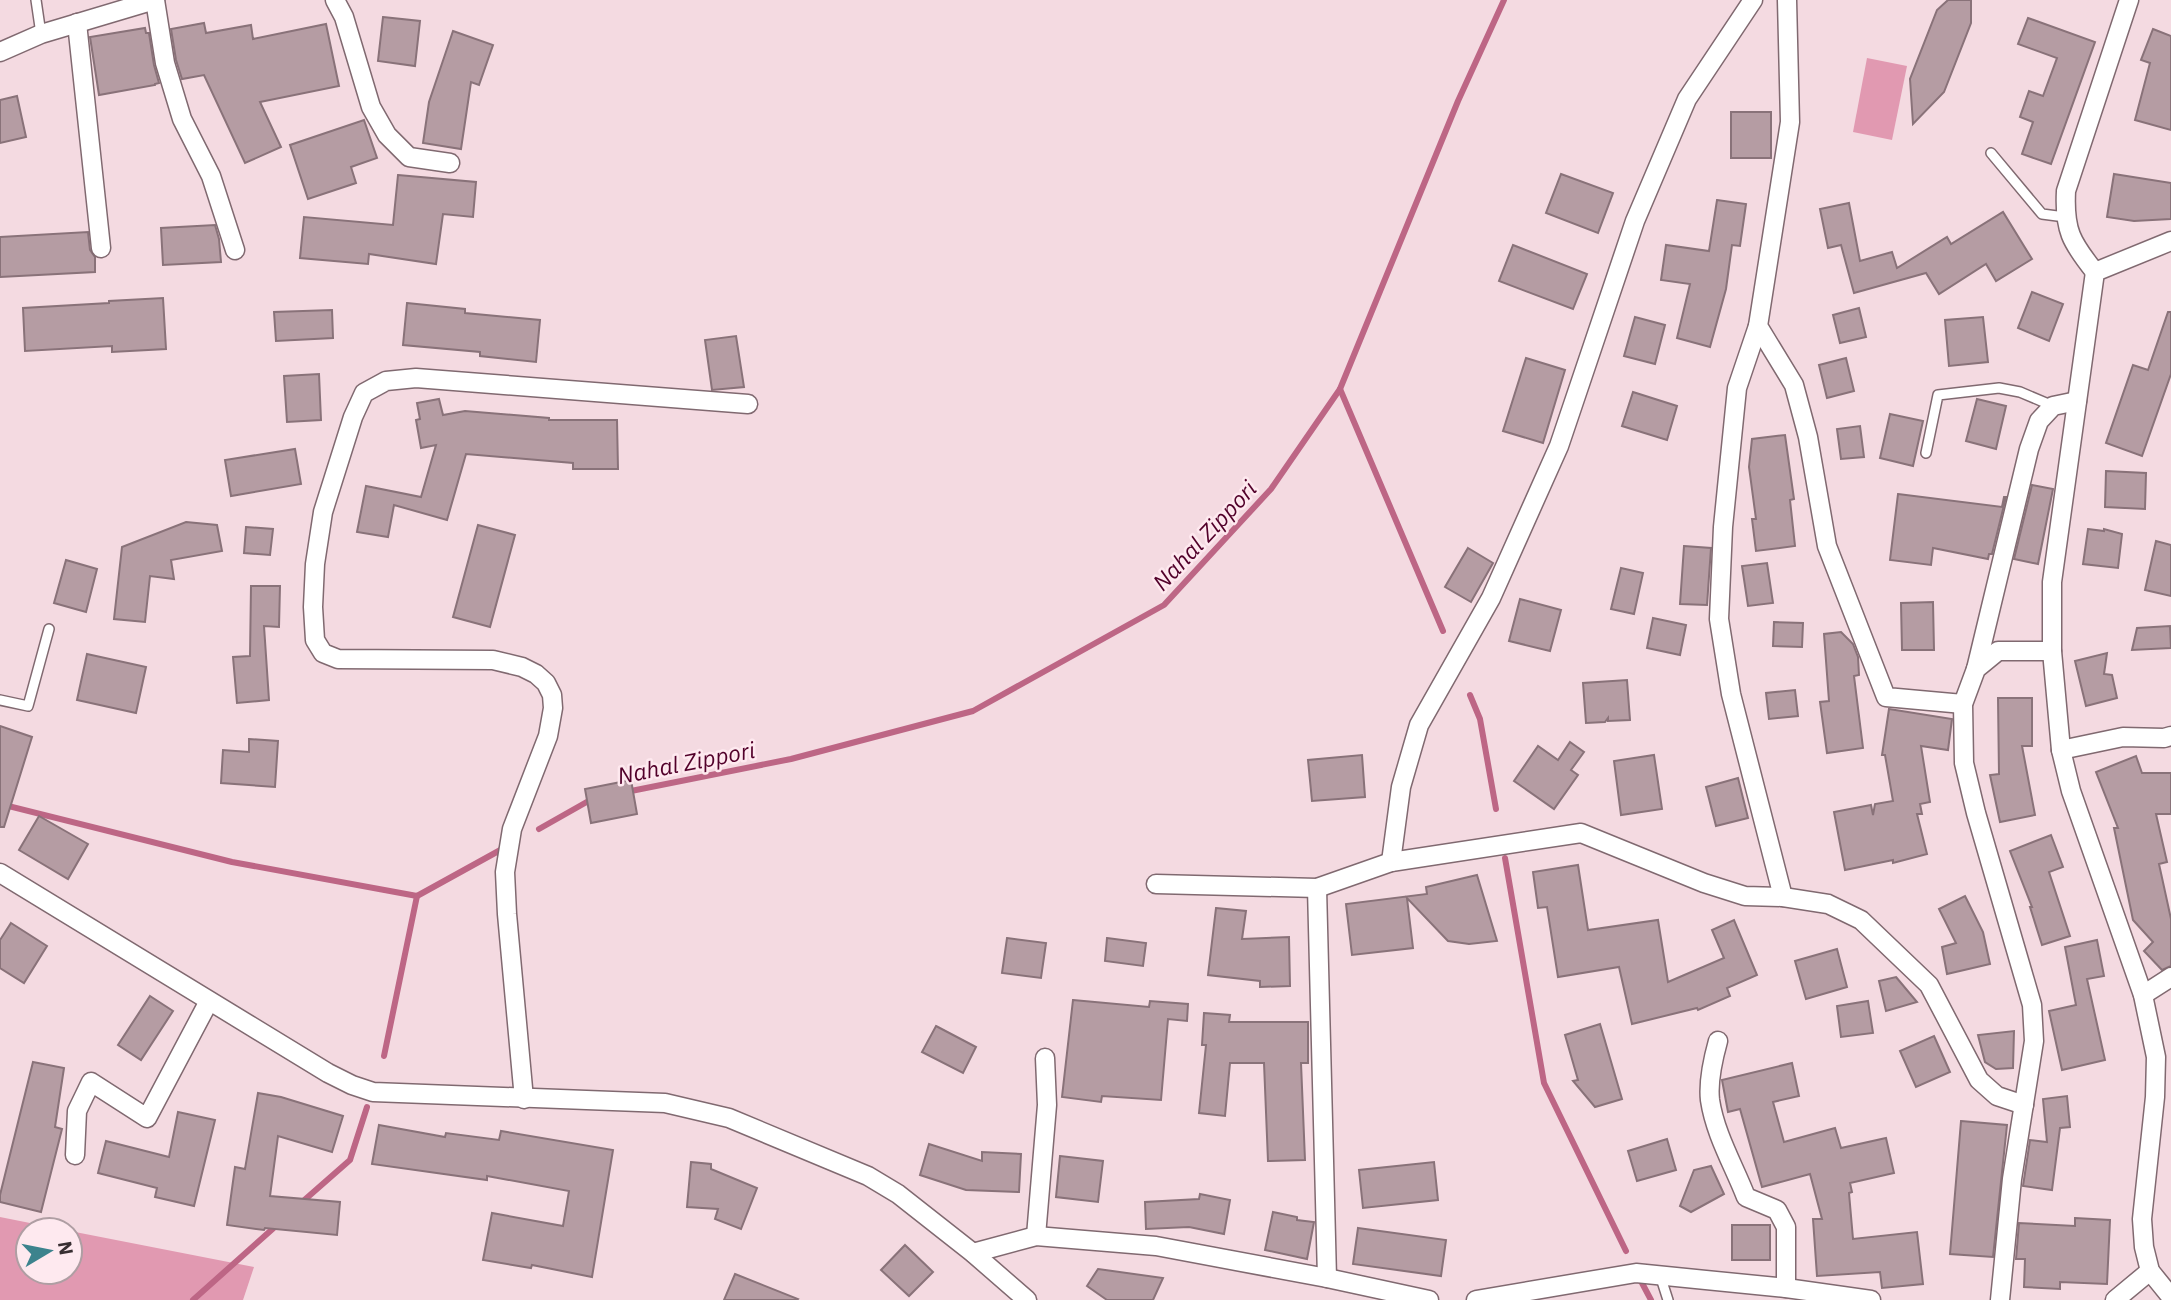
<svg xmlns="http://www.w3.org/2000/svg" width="2171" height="1300" viewBox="0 0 2171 1300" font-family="'IBM Plex Sans',sans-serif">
<rect width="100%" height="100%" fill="#f4dae1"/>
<g fill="#e199b1">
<path d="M1867,58L1907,66L1892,140L1853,132Z"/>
<path d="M0,1217L65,1230H28V1272H70V1231L254,1267L243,1300H0Z"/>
</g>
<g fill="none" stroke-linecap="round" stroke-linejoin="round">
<g stroke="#bd6685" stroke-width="6">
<path d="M1340,389L1443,631"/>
<path d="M1470,695L1480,719L1496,809"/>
<path d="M626,792L791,759L973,711L1164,605L1271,489L1340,389L1458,101L1504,0"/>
<path d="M0,804L232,862L417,896L504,848"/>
<path d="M539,829L592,799"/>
<path d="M1505,858L1544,1083L1626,1251"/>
<path d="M384,1056L417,896"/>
<path d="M301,1203L350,1160L367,1107"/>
<path d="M1642,1283L1651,1300"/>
<path d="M193,1300L277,1225"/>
</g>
</g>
<g fill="#b59ca3" stroke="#897279" stroke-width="2">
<path d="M1948,0H1971V23L1944,92L1913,124L1910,79L1937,10Z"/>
<path d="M383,17L420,21L415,66L378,61Z"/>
<path d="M2028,18L2095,42L2051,164L2022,154L2033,122L2020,117L2029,91L2043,96L2057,58L2018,44Z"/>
<path d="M204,23L206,33L251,25L253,39L326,24L339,86L260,102L281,147L245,163L204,75L182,79L176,60L171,29Z"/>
<path d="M145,28L146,33H149L154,65L159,83L155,84V85L99,95L90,37Z"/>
<path d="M2153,29L2171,36V130L2135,120L2150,63L2141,60Z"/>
<path d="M453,31L493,45L479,85L471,82L461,149L423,143L429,102Z"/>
<path d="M17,96L26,137L0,143V100Z"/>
<rect x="1731" y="112" width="40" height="46"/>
<path d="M364,120L377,158L351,167L356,183L308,199L290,145Z"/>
<path d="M1561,174L1613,193L1598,233L1546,213Z"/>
<path d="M2114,174L2171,183V219L2134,221L2107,217Z"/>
<path d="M398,175L476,182L473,217L443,214L436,264L369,254L368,264L300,258L304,217L393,225Z"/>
<path d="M1717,200L1746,204L1740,246L1732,245L1726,289L1710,347L1677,338L1690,284L1661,280L1666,245L1709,251Z"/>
<path d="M1849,203L1860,261L1892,252L1897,268L1947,237L1951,244L2003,212L2032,259L1996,281L1986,264L1939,294L1926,273L1854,293L1841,245L1828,248L1820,209Z"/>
<path d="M215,225L219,239L221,262L163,265L161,228Z"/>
<path d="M88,232L90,250L95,257V272L0,277V237Z"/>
<path d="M1513,245L1587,274L1573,309L1499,281Z"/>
<path d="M2032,292L2063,304L2049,341L2018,328Z"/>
<path d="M163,298L166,349L112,352V346L25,351L23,308L109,303V301Z"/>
<path d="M407,303L465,309V313L540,320L536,362L480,356V352L403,345Z"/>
<path d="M1859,308L1866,337L1840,343L1833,315Z"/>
<path d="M332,310L333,338L276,341L274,312Z"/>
<path d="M2168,312H2171V374L2142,456L2106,443L2133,365L2148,370Z"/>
<path d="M1635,317L1665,325L1655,364L1624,356Z"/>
<path d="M1983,317L1988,362L1949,366L1945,320Z"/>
<path d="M736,336L744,387L712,390L705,340Z"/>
<path d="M1526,358L1565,370L1543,443L1503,431Z"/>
<path d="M1846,358L1854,391L1827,398L1819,365Z"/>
<path d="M319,374L321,420L287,422L284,376Z"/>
<path d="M1633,392L1677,406L1667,440L1622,426Z"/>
<path d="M439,399L443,415L465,411L549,418V420H617L618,469H573V463L466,454L447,520L394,505L388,537L357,532L366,486L421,497L436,445L421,448L416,420L420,419L417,403Z"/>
<path d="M1977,399L2006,406L1996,449L1966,441Z"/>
<path d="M1890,414L1923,421L1913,466L1880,458Z"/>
<path d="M1860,426L1864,457L1841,459L1837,429Z"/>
<path d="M1785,435L1794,499L1790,500L1795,546L1756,551L1752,519H1756L1749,467L1752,439Z"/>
<path d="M295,449L301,484L231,496L225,460Z"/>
<path d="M2106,471L2146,473L2145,509L2105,507Z"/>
<path d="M2032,485L2053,489L2038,564L2014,559Z"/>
<path d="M1898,494L2002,507L2004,497H2006L1992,554H1989L1988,559L1933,548L1931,565L1890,560Z"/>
<path d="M186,522L217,525L222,551L171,560L174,579L150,576L145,622L114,619L122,547Z"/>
<path d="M478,525L515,535L490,627L453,617Z"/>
<path d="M246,527L273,529L270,555L244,553Z"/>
<path d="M2088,529L2104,531V529L2122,534L2118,568L2083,564Z"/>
<path d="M2156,541L2171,545V596L2145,590Z"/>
<path d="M1684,546L1711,548L1707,605L1680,604Z"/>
<path d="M1468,548L1493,563L1471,602L1445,587Z"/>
<path d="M66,560L97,569L86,612L54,603Z"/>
<path d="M1767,563L1773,603L1748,606L1742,566Z"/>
<path d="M1621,568L1643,573L1634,614L1611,609Z"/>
<path d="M251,586H280L279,627L264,626L269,700L237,703L233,657L250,656Z"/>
<path d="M1520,599L1561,610L1550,651L1509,641Z"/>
<path d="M1933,602L1934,650H1902L1901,603Z"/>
<path d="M1653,618L1686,625L1680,655L1647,648Z"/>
<path d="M1774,622L1803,623L1802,647L1773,646Z"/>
<path d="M2170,626L2171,648L2132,650L2137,628Z"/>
<path d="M1841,632L1853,644L1858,657L1859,675L1854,676L1863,748L1827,753L1820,702L1829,701L1824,634Z"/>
<path d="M2107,653L2104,674L2112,675L2117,698L2086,706L2075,661Z"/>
<path d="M87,654L146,667L136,713L77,700Z"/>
<path d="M1627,680L1630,720L1608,721V718L1605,722L1586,723L1583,683Z"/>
<path d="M1795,690L1798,716L1769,719L1766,693Z"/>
<path d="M1998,698H2032V746H2022L2035,815L2000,822L1990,775L1999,774Z"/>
<path d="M1889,709L1952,719L1948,750L1921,746L1930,802L1920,804L1922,814H1917L1927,854L1893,863V860L1845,870L1834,812L1871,805L1873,815L1875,804L1893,801L1885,755H1882Z"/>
<path d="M0,726L32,737L4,827H0Z"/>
<path d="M249,739L278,741L275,787L221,783L223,750L249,752Z"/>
<path d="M1570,742L1584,752L1571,770L1578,775L1554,809L1514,781L1538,746L1558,760Z"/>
<path d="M1362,755L1365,797L1312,801L1308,760Z"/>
<path d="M1654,755L1662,809L1621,815L1614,761Z"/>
<path d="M2136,756L2142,773H2171V814H2156L2167,862L2159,864L2171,919V966L2162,970L2144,951L2153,942L2133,920L2114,828H2118L2096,772Z"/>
<path d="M1738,778L1748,818L1716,826L1706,787Z"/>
<path d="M631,780L637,814L591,823L585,789Z"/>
<path d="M39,816L88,844L68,879L19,850Z"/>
<path d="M2051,835L2063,867L2049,872L2070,936L2042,945L2030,907H2032L2010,851Z"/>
<path d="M1578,865L1588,930L1658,920L1668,982L1724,958L1712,930L1734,920L1757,975L1727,988L1730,996L1698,1010L1697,1008L1632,1024L1619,967L1558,977L1547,907L1538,908L1533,872Z"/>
<path d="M1477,875L1497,941L1469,944L1448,941L1407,898L1413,948L1352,955L1346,904L1427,894L1426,887Z"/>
<path d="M1965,896L1983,932L1990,964L1947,974L1942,947L1956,943L1939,909Z"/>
<path d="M1216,908L1246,911L1242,939L1289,937L1290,986L1260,987V981L1208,975Z"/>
<path d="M11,923L47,946L24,983L0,968V940Z"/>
<path d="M1007,938L1046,943L1041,978L1002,973Z"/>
<path d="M1107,938L1146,943L1143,966L1105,961Z"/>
<path d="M2097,940L2104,976L2087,979L2105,1060L2062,1070L2049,1011L2076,1005L2065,947Z"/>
<path d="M1837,949L1847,987L1806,999L1795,961Z"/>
<path d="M1896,977L1917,1002L1886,1011L1879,981Z"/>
<path d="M150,996L173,1011L141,1060L118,1045Z"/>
<path d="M1073,1000L1149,1007L1150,1001L1188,1004L1187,1021L1168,1019L1161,1100L1102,1096L1101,1102L1062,1097Z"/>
<path d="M1868,1001L1873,1033L1841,1037L1837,1006Z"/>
<path d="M1204,1013L1230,1015L1229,1022H1308V1063H1301L1305,1160L1268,1161L1264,1063H1230L1225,1116L1199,1113L1206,1045H1202Z"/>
<path d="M1600,1024L1622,1099L1595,1107L1573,1081L1578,1080L1565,1035Z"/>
<path d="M936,1026L976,1047L963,1073L922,1052Z"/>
<path d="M2014,1031L2013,1068L1996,1069L1985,1062L1978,1035Z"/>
<path d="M1934,1036L1950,1072L1916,1087L1900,1051Z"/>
<path d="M33,1062L64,1068L55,1127L62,1129L41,1212L0,1202V1195Z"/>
<path d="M1792,1063L1799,1096L1773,1102L1784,1142L1835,1128L1841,1148L1886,1138L1894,1173L1850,1183L1852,1192L1849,1193L1853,1239L1917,1232L1923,1284L1882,1288L1880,1272L1817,1276L1813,1219H1822L1810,1174L1762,1187L1740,1109L1728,1112L1722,1080Z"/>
<path d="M258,1093L281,1097L343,1116L332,1152L278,1136L270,1196L340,1202L337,1235L265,1228L264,1230L227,1225L235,1167L245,1169Z"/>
<path d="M2067,1096L2070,1127L2060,1128L2052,1190L2023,1186L2030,1140L2047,1142L2043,1099Z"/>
<path d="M178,1112L215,1120L194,1206L155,1197L157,1188L98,1173L106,1141L169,1157Z"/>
<path d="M1961,1121L2007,1125L1993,1257L1950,1254Z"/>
<path d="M379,1125L445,1137L446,1133L499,1140L501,1131L613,1150L592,1277L532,1265L531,1268L483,1260L492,1213L563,1226L569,1191L487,1176V1180L372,1164Z"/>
<path d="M1667,1139L1676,1170L1637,1181L1628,1151Z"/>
<path d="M929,1144L982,1161V1152L1021,1154L1019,1192L966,1190L920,1175Z"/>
<path d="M1060,1156L1103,1161L1098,1202L1056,1197Z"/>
<path d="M691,1162L711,1164V1169L757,1188L741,1229L715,1219L718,1209L687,1207Z"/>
<path d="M1434,1162L1438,1200L1363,1208L1359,1170Z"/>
<path d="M1711,1166L1724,1194L1691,1212L1680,1206L1694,1170Z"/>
<path d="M1200,1194L1230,1200L1224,1234L1189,1227L1146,1229L1145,1202L1199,1199Z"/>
<path d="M1273,1212L1297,1217V1220L1314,1222L1307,1259L1265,1250Z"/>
<path d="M2075,1218L2110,1220L2107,1284L2060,1282V1289L2024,1287L2025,1259H2016L2019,1223L2075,1226Z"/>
<rect x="1732" y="1225" width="38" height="35"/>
<path d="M1358,1228L1446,1240L1441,1276L1353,1264Z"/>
<path d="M905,1245L933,1272L909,1296L881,1270Z"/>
<path d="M1098,1269L1163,1278L1153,1300H1107L1087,1286Z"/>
<path d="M735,1274L798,1299L797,1300H724Z"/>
</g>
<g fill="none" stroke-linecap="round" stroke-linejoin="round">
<g stroke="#806970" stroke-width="12">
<g id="service">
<path d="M36,0L41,34"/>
<path d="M1991,153L2042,214L2065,217"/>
<path d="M1926,453L1938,395L1999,388L2020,392L2053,406"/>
<path d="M0,700L28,706L49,629"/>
<path d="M1660,1275L1668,1300"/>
</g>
</g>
<g stroke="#806970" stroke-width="21">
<g id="minor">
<path d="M155,0L165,63L182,119L211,176L235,250"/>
<path d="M335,0L344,17L371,107L387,135L409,157L450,163"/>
<path d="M1787,0L1790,122L1758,326L1794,385L1808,437L1827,546L1886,697L1963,704"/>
<path d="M77,23L101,248"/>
<path d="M0,52L41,34L155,0"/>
<path d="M2171,241L2095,272L2052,582V651L2061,750L2071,791L2143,995L2156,1057L2155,1097L2142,1219L2144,1247L2150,1271L2171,1297"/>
<path d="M2095,272C2071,242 2064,230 2066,191L2129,0"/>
<path d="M1758,326L1737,388L1723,527L1719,619L1731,694L1783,897"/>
<path d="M1976,669L2029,449L2039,421L2053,406L2077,401"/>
<path d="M2061,750L2123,737L2164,738L2171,736"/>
<path d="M1391,862L1401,787L1419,725L1491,598L1559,446L1635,221L1687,99L1753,0"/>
<path d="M0,873L328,1073L352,1085L373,1092L665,1103L729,1118L868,1176L898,1194L973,1253L1027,1300"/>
<path d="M1156,884L1317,888L1391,862L1581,833L1704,883L1745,896L1783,897L1828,904L1861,920L1929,985L1979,1080L1997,1096L2024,1105"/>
<path d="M1317,888L1327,1278"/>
<path d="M2143,995L2171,977"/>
<path d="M1718,1041C1713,1059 1708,1082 1710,1100C1715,1134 1734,1166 1746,1197L1777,1210L1786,1227V1288"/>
<path d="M524,1099L507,914L505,872L512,829L548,736L553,708L552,695L546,683L536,674L522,667L493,660L338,659L323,653L315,640L313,607L315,564L323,512L353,417L364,393L386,381L416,378L748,404"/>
<path d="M75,1155L77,1111L91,1082L147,1118L209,1001"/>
<path d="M1036,1236L1047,1105L1045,1058"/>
<path d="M973,1253L1036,1236L1156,1246L1327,1278L1429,1300"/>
<path d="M1476,1300L1636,1273L1786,1288L1871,1300"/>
<path d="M2000,1300L2012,1179L2034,1041L2032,1005L1976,813L1964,763L1963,704L1976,669L1998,651H2052"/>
<path d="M2115,1300L2150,1271"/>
</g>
</g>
<use href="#service" stroke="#fff" stroke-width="9"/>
<use href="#minor" stroke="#fff" stroke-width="18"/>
</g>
<g text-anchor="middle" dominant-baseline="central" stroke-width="5" stroke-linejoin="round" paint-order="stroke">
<g font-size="23" font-style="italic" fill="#52002a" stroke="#fee9ef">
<text transform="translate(1204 535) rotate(-47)">Nahal Zippori</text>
<text transform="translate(686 762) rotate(-11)">Nahal Zippori</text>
</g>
</g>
<g transform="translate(49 1251) rotate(80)"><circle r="33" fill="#fee9ef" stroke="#af9ea3" stroke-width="2"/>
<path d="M0-5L12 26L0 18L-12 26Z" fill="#3c838d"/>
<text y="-10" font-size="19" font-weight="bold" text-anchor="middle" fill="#382e31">N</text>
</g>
</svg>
